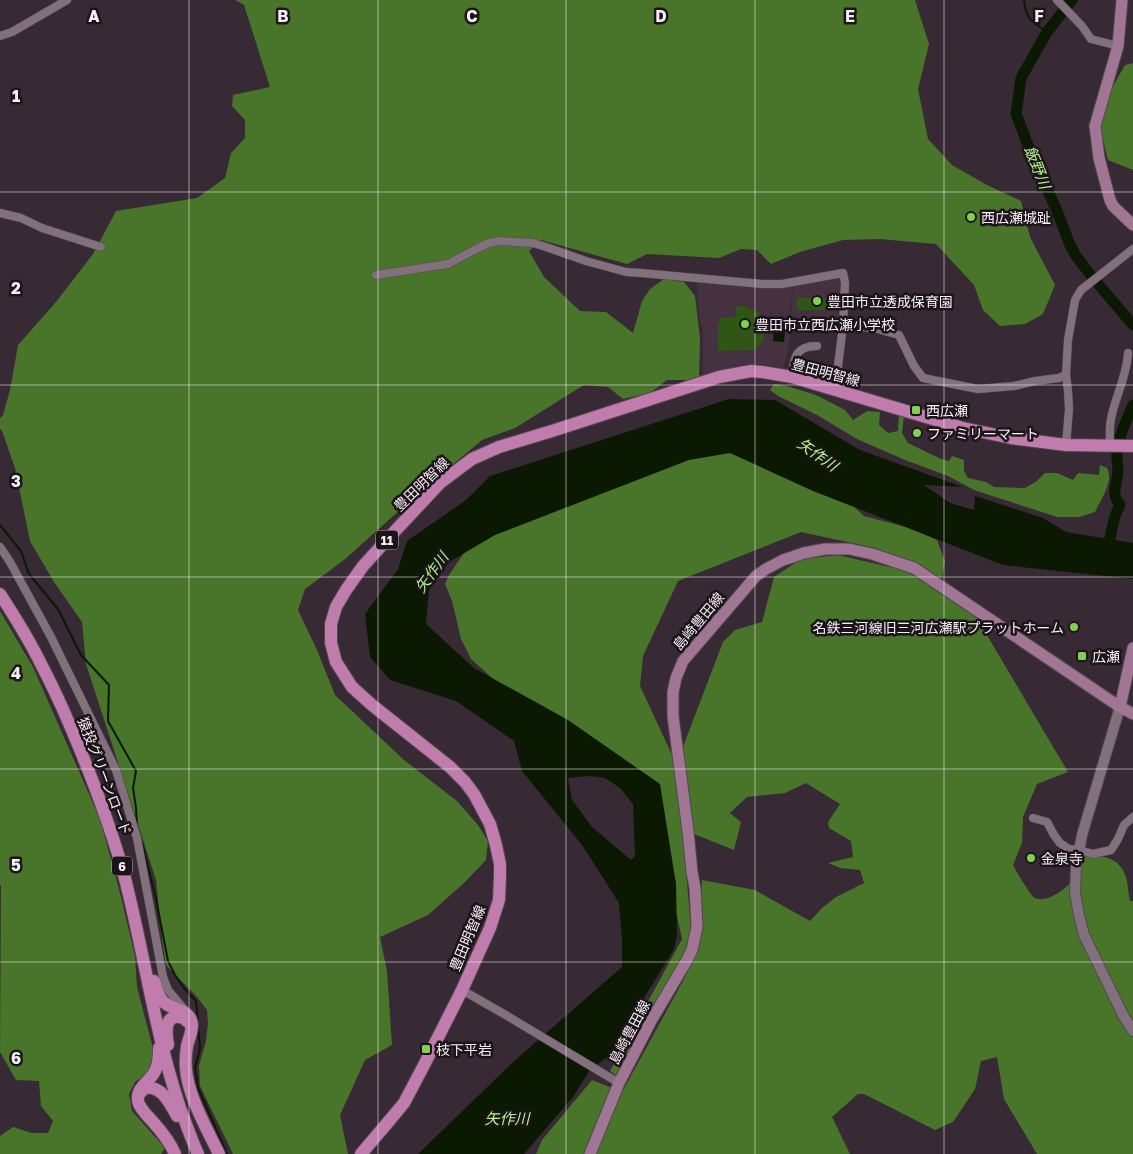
<svg xmlns="http://www.w3.org/2000/svg" width="1133" height="1154" viewBox="0 0 1133 1154" font-family="'Golos Text','Noto Sans JP',sans-serif">
<rect width="100%" height="100%" fill="#382a34"/>
<g fill="#45313f">
<path d="M840,275L843,283L841,323L814,318H791L793,285Z"/>
<path d="M697,281L792,285L789,346L783,368L763,364H746L732,367L703,378V332L699,316Z"/>
</g>
<g fill="#305615">
<path d="M797,298H834L833,309L829,310H797Z"/>
<path d="M736,306L746,307L760,313L765,325L763,341L754,350L718,351V326L721,318L736,317Z"/>
</g>
<g fill="#48752a">
<path d="M235,0H915L929,44L918,89L928,139L952,165L987,185L1021,201L1030,237L1055,285L1043,314L1025,324L1000,326L983,310L974,285L936,244L880,239L843,240L800,252L771,264L757,250L741,249L719,258L647,254L627,264L541,240L529,251L544,277L580,311L606,312L633,333L642,301L650,289L664,279L684,282L695,296L700,338L699,380H667L650,393L623,399L608,387L584,385L515,428L482,440L420,492L344,560L305,589L298,610L317,650L335,695L404,760L457,801L478,825L488,841L486,860L465,882L428,915L380,937L387,971L392,1045L365,1060L340,1115L348,1154H233L200,1086L199,1065L206,1041L208,1023L207,1010L197,997L166,965L162,939L156,880L86,664L82,622L54,582L30,541L15,468L2,431L0,429V418L3,415L10,390L18,345L56,302L93,254L116,211L197,198L225,178L231,153L245,138V120L232,106L233,95L270,87L244,5Z"/>
<path d="M1133,63V170L1108,160L1100,127L1108,95L1125,65Z"/>
<path d="M774,384L787,386L816,395L845,410L853,420L867,411L880,412L879,425L888,433L898,431L899,414L904,415L902,433L908,443L941,459L949,461L952,456L964,460V471L968,478L986,482L994,487L1025,488L1037,481L1045,473H1057L1073,480L1078,473L1099,475L1100,465L1107,468C1114,482 1101,499 1095,512L1079,517H1057L974,490L948,476L905,460L857,439L817,415L778,396L770,390Z"/>
<path d="M740,446L841,495L864,516L910,528L937,540L945,561L942,578L875,548L801,532L678,581L643,656L640,686L673,757L681,812L692,941L618,1077L610,1071L682,939L668,875L659,792L509,693L471,659L461,639L452,601L445,584L449,575L470,544L664,464Z"/>
<path d="M838,555L907,571L975,615L1068,772L1037,784L1023,817L1022,843L1013,865C1016,871 1030,895 1035,898C1049,904 1071,885 1077,874C1080,868 1081,861 1082,855C1100,856 1119,855 1126,877C1128,884 1128,893 1130,901H1133V1154H1037L1004,1099L997,1057L981,1061L975,1089L953,1122L935,1130L864,1094H858L832,1117L850,1154H536L542,1140L592,1080L622,1092L684,979L698,949L702,880L755,890L810,921L822,908L836,897L864,883L860,870L840,868L828,863L853,857L851,841L829,828L828,822L840,804L806,783L785,793L747,797L730,813L741,822L734,850L694,834L681,752L723,642L735,630L762,622L774,577L801,559Z"/>
<path d="M0,611L33,667L100,819L121,897L135,956L137,987L154,1052L150,1072L135,1082L129,1094L132,1111L165,1148L161,1154H0V1136L13,1127L32,1133H48L53,1121L41,1106L39,1081L16,1080L0,1052L1,886L0,885Z"/>
</g>
<g fill="#0b1903" fill-rule="evenodd">
<path d="M774,318L786,319L784,342L773,341Z"/>
<path d="M729,399L775,400L860,450L963,487L924,485L950,503L974,510L975,496L1043,518L1066,532L1133,543V579L1003,565L813,491L730,453L689,460L495,535L449,562L429,590L426,624L474,668L568,720L660,784L676,884L677,935L674,949L634,1014L617,1050L590,1070L573,1097L524,1154H418L513,1062L622,967V941L619,903L582,845L522,771L514,741L456,701L390,680L370,657L365,614L398,569L407,541L466,500L490,476ZM589,776L605,778L620,788L633,804L635,856L631,860L592,827L572,800L568,778Z"/>
</g>
<g fill="none" stroke-linecap="round" stroke-linejoin="round">
<g stroke="#0b1903" stroke-width="2">
<path d="M1024,0C1026,20 1032,21 1047,32"/>
<path d="M0,525L21,551L29,574L58,609L81,655L109,685L108,721L136,771L133,788L136,808L137,827"/>
<path d="M142,843L156,899L168,961L175,975L184,988L196,1001L198,1021"/>
<path d="M198,1026L200,1048L195,1068L198,1088L227,1154"/>
</g>
<g stroke="#0b1903" stroke-width="11">
<path d="M1072,0L1047,32L1021,78L1016,114L1033,158L1057,211L1070,245L1076,256L1093,278L1133,325"/>
<path d="M1106,554C1112,537 1111,520 1120,505C1110,493 1117,485 1118,471C1118,464 1116,457 1117,451C1119,435 1127,419 1133,405"/>
</g>
<g stroke="#53474f" stroke-width="9">
<g id="minor">
<path d="M1057,0L1082,26L1091,39L1118,46"/>
<path d="M0,36L12,32L67,0"/>
<path d="M0,213L21,218L42,228L101,247"/>
<path d="M376,275L448,264L478,248L489,243L500,241L533,243L546,247L586,261L626,272L641,273L762,284H782L843,273L845,283L843,326L835,390"/>
<path d="M843,326L874,328L899,335L914,366L923,378L978,389L1014,386L1035,381L1059,378L1066,375"/>
<path d="M792,377C794,359 794,346 817,346"/>
<path d="M1066,445L1069,409L1068,391L1066,375L1068,340L1075,300L1081,290L1133,249"/>
<path d="M1110,446C1110,437 1109,428 1111,419C1115,397 1127,376 1128,353"/>
<path d="M0,547L10,562L51,637L116,770L137,838L163,977L168,990L184,1009"/>
<path d="M1033,818L1047,822L1054,835L1060,843L1069,849L1079,850L1093,854L1111,850L1118,839L1124,825L1133,817"/>
<path d="M462,990L504,1014L619,1083"/>
</g>
</g>
<g stroke="#53474f" stroke-width="12">
<path id="tertiary" d="M1120,707L1082,835L1076,867L1075,893L1079,915L1084,935L1123,1015L1133,1031"/>
</g>
<g stroke="#53474f" stroke-width="13">
<g id="secondary">
<path d="M1122,0L1118,46L1095,126L1099,158L1110,200L1113,206L1133,225"/>
<path d="M1120,707L1133,648"/>
<path d="M590,1154L619,1083L651,1021L687,960L692,950L697,927L695,888L692,872L688,831L673,716V692L676,678L683,661L756,576L766,569L783,560L804,553L825,549H849L872,554L914,568L1120,707L1133,714"/>
</g>
</g>
<g stroke="#53474f" stroke-width="14">
<g id="primary">
<path d="M0,594C15,617 30,641 42,666C63,706 80,748 96,790C109,825 121,859 129,895C146,966 157,1039 180,1108C186,1123 191,1139 198,1154"/>
<path d="M154,981C156,987 158,994 161,999C168,1010 187,1008 191,1020C194,1028 189,1038 187,1046C186,1053 185,1061 186,1069C188,1096 207,1129 219,1154"/>
<path d="M168,1045C167,1039 166,1033 167,1027C168,1015 181,1014 188,1022"/>
<path d="M159,1048C159,1056 159,1064 155,1071C150,1082 133,1089 139,1104C142,1111 148,1116 153,1122C162,1132 170,1142 175,1154"/>
<path d="M139,1094L145,1088C162,1085 170,1104 177,1116"/>
<path d="M361,1154L389,1121L404,1103L423,1067L462,990L490,928L499,900L500,876V864L496,845L490,824L474,794L465,782L450,767L372,705L352,687L336,662L331,643V624L336,607L346,590L363,566L396,530L440,483L472,459L499,447L552,431L719,377L751,371L762,372L792,377L963,428L1011,438L1066,445L1133,446"/>
</g>
</g>
<use href="#minor" stroke="#82717c" stroke-width="8"/>
<use href="#tertiary" stroke="#82717c" stroke-width="10"/>
<use href="#secondary" stroke="#a17695" stroke-width="11"/>
<use href="#primary" stroke="#c07cad" stroke-width="12"/>
</g>
<path fill="none" stroke="#f8eef5" stroke-width="1" stroke-opacity="0.55" d="M189,0V1154M378,0V1154M566,0V1154M755,0V1154M944,0V1154M0,192H1133M0,385H1133M0,577H1133M0,769H1133M0,962H1133"/>
<g fill="#82d04f" stroke="#1b1519" stroke-width="2">
<circle cx="971" cy="217" r="5"/>
<circle cx="817" cy="301" r="5"/>
<circle cx="745" cy="324" r="5"/>
<rect x="911" y="405" width="10" height="10" rx="2.5"/>
<circle cx="917" cy="433" r="5"/>
<circle cx="1074" cy="627" r="5"/>
<rect x="1077" y="651" width="10" height="10" rx="2.5"/>
<circle cx="1031" cy="858" r="5"/>
<rect x="421" y="1044" width="10" height="10" rx="2.5"/>
</g>
<g text-anchor="middle" dominant-baseline="central" stroke-width="5" stroke-linejoin="round" paint-order="stroke">
<g fill="#1b1519" stroke="#b6adb3" stroke-width="1">
<rect x="376" y="530.5" width="22" height="19" rx="4"/>
<rect x="112" y="856.5" width="20" height="19" rx="4"/>
</g>
<g font-size="12" font-weight="bold" fill="#f8eef5">
<text x="387" y="540">11</text>
<text x="122" y="866">6</text>
</g>
<g font-size="14" fill="#f8eef5" stroke="#1b1519" text-anchor="start">
<text x="981" y="217">西広瀬城趾</text>
<text x="827" y="301">豊田市立透成保育園</text>
<text x="755" y="324">豊田市立西広瀬小学校</text>
<text x="926" y="410">西広瀬</text>
<text x="927" y="433">ファミリーマート</text>
<text x="1064" y="627" text-anchor="end">名鉄三河線旧三河広瀬駅プラットホーム</text>
<text x="1092" y="656">広瀬</text>
<text x="1041" y="858">金泉寺</text>
<text x="436" y="1049">枝下平岩</text>
</g>
<g font-size="14" fill="#f8eef5" stroke="#1b1519">
<text transform="translate(826 372) rotate(15)">豊田明智線</text>
<text transform="translate(421 484) rotate(-44)">豊田明智線</text>
<text transform="translate(698 621) rotate(-50)">島崎豊田線</text>
<text transform="translate(105 776) rotate(69)">猿投グリーンロード</text>
<text transform="translate(467 938) rotate(-67)">豊田明智線</text>
<text transform="translate(629 1032) rotate(-62)">島崎豊田線</text>
</g>
<g font-size="15" font-style="italic" fill="#b1f28c" stroke="#1b1519">
<text transform="translate(1038 167) rotate(68)">飯野川</text>
<text transform="translate(818 454) rotate(35)">矢作川</text>
<text transform="translate(431 572) rotate(-54)">矢作川</text>
<text x="507" y="1118">矢作川</text>
</g>
</g>
<g font-size="16" text-anchor="middle" font-weight="bold" fill="#f8eef5" stroke="#1b1519" stroke-width="5" stroke-linejoin="round" paint-order="stroke">
<text x="94" y="22">A</text>
<text x="283" y="22">B</text>
<text x="472" y="22">C</text>
<text x="661" y="22">D</text>
<text x="850" y="22">E</text>
<text x="1039" y="22">F</text>
<text x="16" y="102">1</text>
<text x="16" y="294">2</text>
<text x="16" y="487">3</text>
<text x="16" y="679">4</text>
<text x="16" y="871">5</text>
<text x="16" y="1064">6</text>
</g>
</svg>
